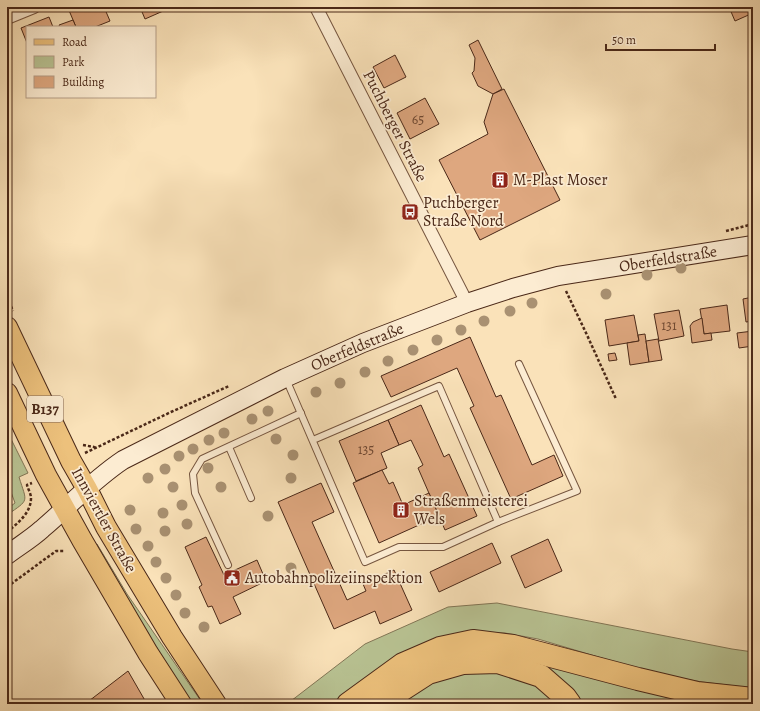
<svg xmlns="http://www.w3.org/2000/svg" width="760" height="711" viewBox="0 0 760 711" font-family="Alegreya,serif">
<rect width="100%" height="100%" fill="#fae2b9"/>
<filter id="stains"><feTurbulence type="fractalNoise" baseFrequency=".005" numOctaves="4"/><feColorMatrix values="0 0 0 0 .2 0 0 0 0 .09 0 0 0 0 .02 0 0 0 .5 -.17"/></filter>
<radialGradient id="worn" r=".72"><stop offset=".6" stop-color="#630" stop-opacity="0"/><stop offset="1" stop-color="#630" stop-opacity=".3"/></radialGradient>
<g fill="#b9c494" stroke="#827656">
<path d="M7,431L28,473L19,477C27,503 30,499 7,515V509L15,503L7,481V469C13,463 8,458 7,451C6,445 7,438 7,431Z"/>
<path d="M97,544L127,594L203,704H192L162,660L94,546Z"/>
<path d="M497,603L732,649L753,652V688L702,682L652,673L538,639L505,633L467,632L406,652L333,704H287L365,644L448,607Z"/>
<path d="M459,649L504,650L568,665L657,693L737,704H580L560,682L536,664L498,653L455,656L409,673L369,704H356L372,692L413,665Z"/>
<path d="M461,670L509,672L537,684L561,704H390L436,676Z"/>
</g>
<g fill="#dea77f" stroke="#4a2818">
<path d="M72,7H104L110,21L95,27H76L68,8Z"/>
<path d="M140,7H169L170,8L145,19Z"/>
<path d="M729,7H753V13L735,21Z"/>
<path d="M49,17L53,27H27V43L21,28Z"/>
<path d="M73,20L76,27H60L59,25Z"/>
<path d="M478,40L502,89L493,94L478,86L472,73L474,71L475,58L469,45Z"/>
<path d="M395,55L406,77L384,88L373,67Z"/>
<path d="M504,89L560,200L480,240L439,160L488,134L484,122L493,94Z"/>
<path d="M425,98L439,124L410,139L397,113Z"/>
<path d="M753,297V321L746,322L743,299Z"/>
<path d="M727,305L730,331L704,334L700,309Z"/>
<path d="M679,310L684,336L659,341L654,314Z"/>
<path d="M634,315L639,341L609,346L605,320Z"/>
<path d="M702,318L704,334L711,333L712,340L692,343L690,326L693,322Z"/>
<path d="M753,331V346L739,348L737,333Z"/>
<path d="M645,334L649,362L630,365L627,343L639,341L638,335Z"/>
<path d="M470,337L496,397L501,395L532,465L554,455L563,476L511,499L470,408L474,406L457,368L391,397L381,376Z"/>
<path d="M658,339L662,360L649,362L646,341Z"/>
<path d="M615,353L617,360L609,361L608,354Z"/>
<path d="M421,405L444,457L449,454L477,516L445,530L418,468L423,465L411,440L399,445L388,420Z"/>
<path d="M388,420L399,445L381,453L387,468L356,481L339,441Z"/>
<path d="M382,470L389,484L393,482L403,505L429,493L439,516L379,543L353,483Z"/>
<path d="M321,483L334,512L312,522L347,600L366,591L363,584L394,570L412,610L380,624L375,611L334,629L278,502Z"/>
<path d="M206,537L224,575L257,560L266,581L233,597L241,614L220,624L212,606L208,607L199,587L202,585L185,547Z"/>
<path d="M548,539L562,571L525,588L511,556Z"/>
<path d="M492,543L501,563L439,592L430,572Z"/>
<path d="M128,671L147,704H85Z"/>
</g>
<g fill="none" stroke-linecap="round" stroke-linejoin="round">
<g stroke="#765640" stroke-width="8">
<g id="lane">
<path d="M286,379L365,562L399,547H443L498,522L439,386L313,440"/>
<path d="M229,447L251,498"/>
<path d="M498,522L577,491L519,364"/>
<path d="M228,565L195,493L193,474L202,459L301,413"/>
</g>
</g>
<g stroke="#765640" stroke-width="14">
<g id="street">
<path d="M316,7L467,303"/>
<path d="M7,18L34,7"/>
</g>
</g>
<g stroke="#4a2818" stroke-width="20">
<path id="secondary" d="M7,555C19,546 31,539 42,529C69,506 93,480 123,460L285,378L363,343L467,303L513,288L558,276L753,245"/>
</g>
<g stroke="#4a2818" stroke-width="22">
<g id="primary">
<path d="M7,327L71,461L87,489L106,527L172,637L216,704"/>
<path d="M7,393L46,475L82,540L148,653L181,704"/>
</g>
</g>
<g stroke="#4a2818" stroke-width="24">
<g id="highway">
<path d="M348,704L403,664L440,648L473,641L513,646L638,679L697,693L753,699"/>
<path d="M380,704L428,673L463,663L498,662L541,676L565,697L570,704"/>
</g>
</g>
<g stroke="#4a2818" stroke-width="2.5" stroke-dasharray="3 2" stroke-linecap="butt">
<path d="M726,231L753,224"/>
<path d="M566,291L587,335L616,399"/>
<path d="M7,297L13,311"/>
<path d="M83,445L94,447L96,448"/>
<path d="M85,453L171,412L229,386"/>
<path d="M7,522L11,528"/>
<path d="M7,532C18,523 31,513 31,498C31,494 28,489 27,485L32,483"/>
<path d="M7,587L56,551H65"/>
</g>
<use href="#lane" stroke="#fcecd2" stroke-width="6"/>
<use href="#street" stroke="#fcecd2" stroke-width="12"/>
<use href="#secondary" stroke="#fcecd2" stroke-width="18"/>
<use href="#primary" stroke="#edc17c" stroke-width="20"/>
<use href="#highway" stroke="#edc17c" stroke-width="22"/>
</g>
<g fill="#a99172">
<circle cx="681" cy="268" r="5.5"/>
<circle cx="647" cy="275" r="5.5"/>
<circle cx="606" cy="294" r="5.5"/>
<circle cx="532" cy="303" r="5.5"/>
<circle cx="510" cy="311" r="5.5"/>
<circle cx="484" cy="321" r="5.5"/>
<circle cx="461" cy="330" r="5.5"/>
<circle cx="437" cy="340" r="5.5"/>
<circle cx="413" cy="350" r="5.5"/>
<circle cx="388" cy="361" r="5.5"/>
<circle cx="365" cy="372" r="5.5"/>
<circle cx="340" cy="383" r="5.5"/>
<circle cx="316" cy="392" r="5.5"/>
<circle cx="268" cy="411" r="5.5"/>
<circle cx="252" cy="419" r="5.5"/>
<circle cx="224" cy="433" r="5.5"/>
<circle cx="276" cy="439" r="5.5"/>
<circle cx="209" cy="440" r="5.5"/>
<circle cx="193" cy="449" r="5.5"/>
<circle cx="293" cy="455" r="5.5"/>
<circle cx="179" cy="456" r="5.5"/>
<circle cx="208" cy="468" r="5.5"/>
<circle cx="165" cy="469" r="5.5"/>
<circle cx="148" cy="478" r="5.5"/>
<circle cx="291" cy="478" r="5.5"/>
<circle cx="173" cy="487" r="5.5"/>
<circle cx="221" cy="487" r="5.5"/>
<circle cx="182" cy="505" r="5.5"/>
<circle cx="130" cy="510" r="5.5"/>
<circle cx="163" cy="513" r="5.5"/>
<circle cx="268" cy="516" r="5.5"/>
<circle cx="187" cy="524" r="5.5"/>
<circle cx="136" cy="529" r="5.5"/>
<circle cx="165" cy="531" r="5.5"/>
<circle cx="148" cy="546" r="5.5"/>
<circle cx="156" cy="562" r="5.5"/>
<circle cx="291" cy="568" r="5.5"/>
<circle cx="166" cy="578" r="5.5"/>
<circle cx="176" cy="595" r="5.5"/>
<circle cx="185" cy="613" r="5.5"/>
<circle cx="204" cy="627" r="5.5"/>
</g>
<defs>
<g id="building-square" transform="scale(0.9)"><rect x="-9" y="-9" width="18" height="18" rx="4" fill="#8f2418" stroke="#fcecd2"/><path d="M-4-6H4V6H1V3H-1V6H-4ZM-2.5-4.3h1.7v1.8h-1.7ZM.8-4.3h1.7v1.8H.8ZM-2.5-1h1.7V.8h-1.7ZM.8-1h1.7V.8H.8Z" fill="#fff"/></g>
<g id="bus-square" transform="scale(0.9)"><rect x="-9" y="-9" width="18" height="18" rx="4" fill="#8f2418" stroke="#fcecd2"/><path d="M-5-6H5V4H4V6H2V4H-2V6H-4V4H-5ZM-3.5-4V0h7V-4ZM-3.5 1.2v1.5H-2V1.2ZM2 1.2v1.5H3.5V1.2Z" fill="#fff"/></g>
<g id="civic-square" transform="scale(0.9)"><rect x="-9" y="-9" width="18" height="18" rx="4" fill="#8f2418" stroke="#fcecd2"/><path d="M-.6-6.5H3V-4.5H.6V-3L4-1V1h2V6H-6V1h2V-1L-.6-3ZM-1.2 2.5V6h2.4V2.5Z" fill="#fff"/></g>
</defs>
<g fill-rule="evenodd">
<use href="#building-square" x="500" y="180"/>
<use href="#bus-square" x="410" y="212"/>
<use href="#building-square" x="401" y="510"/>
<use href="#civic-square" x="232" y="578"/>
</g>
<g text-anchor="middle" dominant-baseline="central" stroke-width="3.5" stroke-linejoin="round" paint-order="stroke">
<g font-size="14" fill="#6f4832">
<text x="418" y="119">65</text>
<text x="669" y="325">131</text>
<text x="366" y="449">135</text>
</g>
<rect fill="#fcecd2" stroke="#7f6350" stroke-width="1" x="27" y="396" width="36" height="26" rx="3"/>
<g font-size="15" font-weight="bold" fill="#4a2818">
<text x="45" y="409">B137</text>
</g>
<g font-size="16" fill="#4a2818" stroke="#fcecd2">
<text transform="translate(395 126) rotate(63)">Puchberger Straße</text>
<text transform="translate(668 259) rotate(-9)">Oberfeldstraße</text>
<text transform="translate(357 347) rotate(-23)">Oberfeldstraße</text>
<text transform="translate(104 520) rotate(61)">Innviertler Straße</text>
</g>
<g font-size="16" fill="#4a2818" stroke="#fcecd2" text-anchor="start">
<text x="513" y="180">M-Plast Moser</text>
<text x="423" y="203">Puchberger<tspan x="423" dy="18">Straße Nord</tspan></text>
<text x="414" y="501">Straßenmeisterei<tspan x="414" dy="18">Wels</tspan></text>
<text x="245" y="578">Autobahnpolizeiinspektion</text>
</g>
</g>
<rect width="760" height="711" fill="none" stroke="#fae2b9" stroke-width="24"/>
<rect x="8" y="8" width="744" height="695" fill="none" stroke="#4a2818" stroke-width="2"/>
<rect x="12" y="12" width="736" height="687" fill="none" stroke="#4a2818"/>
<rect x="26" y="26" width="130" height="72" fill="#fcecd2" stroke="#b59e88"/>
<rect x="34" y="39" width="20" height="6" fill="#edc17c" stroke="#b59e88"/>
<text x="62" y="46" font-size="12" fill="#4a2818">Road</text>
<rect x="34" y="56" width="20" height="12" fill="#b9c494" stroke="#b59e88"/>
<text x="62" y="66" font-size="12" fill="#4a2818">Park</text>
<rect x="34" y="76" width="20" height="12" fill="#dea77f" stroke="#b59e88"/>
<text x="62" y="86" font-size="12" fill="#4a2818">Building</text>
<path d="M606 44v6h109v-6" fill="none" stroke="#4a2818" stroke-width="2"/>
<text x="612" y="44" font-size="12" fill="#4a2818" stroke="#fcecd2" stroke-width="3" paint-order="stroke">50 m</text>
<rect width="100%" height="100%" filter="url(#stains)"/>
<rect width="100%" height="100%" fill="url(#worn)"/>
</svg>
